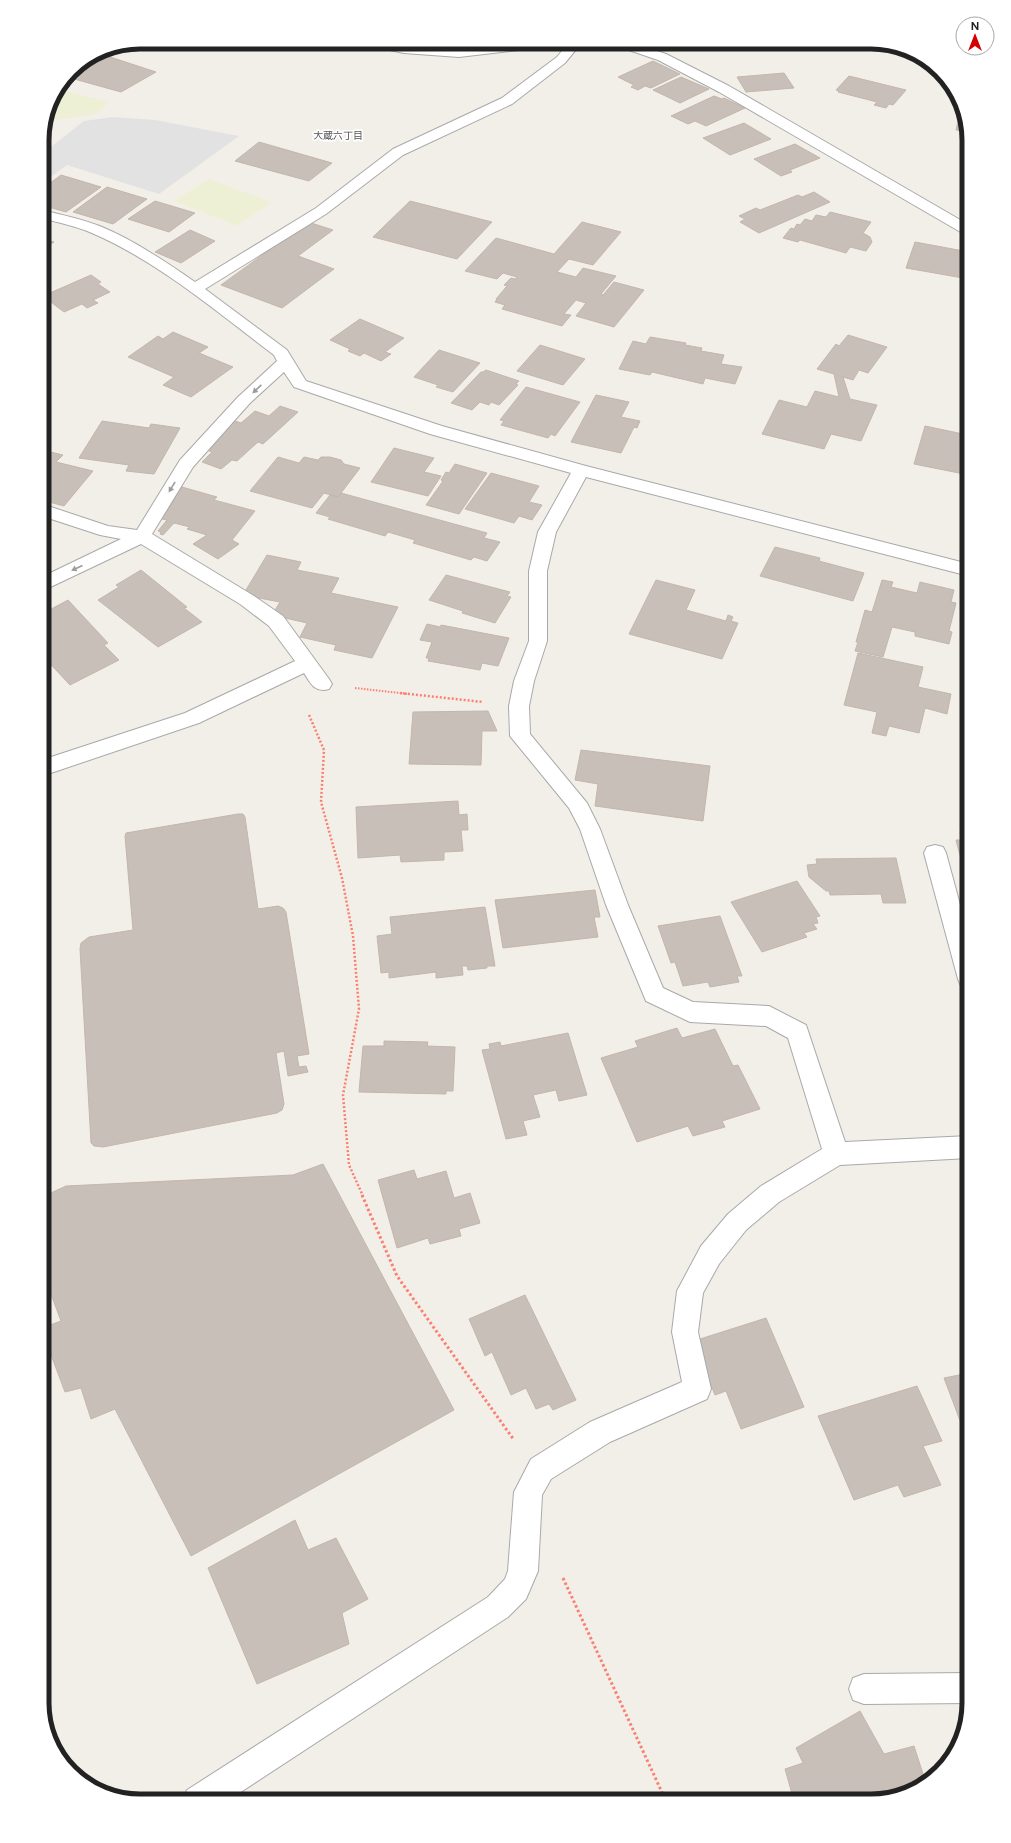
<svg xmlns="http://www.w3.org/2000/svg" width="1011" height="1843" viewBox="0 0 1011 1843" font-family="Figtree,'Noto Sans JP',sans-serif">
<rect width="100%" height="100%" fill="#f2efe9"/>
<g fill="#eef0d5">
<path d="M59,89L109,102L96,114L55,120L46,117L50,102Z"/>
<path d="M209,179L272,202L237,226L174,201Z"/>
</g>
<path fill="#e2e2e2" d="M113,117L155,120L239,136L159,194L67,165L42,183V154L84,121Z"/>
<g fill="#c7bfb8" stroke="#c4b6ab">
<path d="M98,53L156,72L121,92L67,77L71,71Z"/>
<path d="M653,61L680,74L651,88L645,86L638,90L631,87L634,85L618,77Z"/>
<path d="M784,73L794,88L746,92L737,77Z"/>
<path d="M849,76L906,90L893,105L889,104L886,108L874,105L877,102L838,92L839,91L836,90Z"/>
<path d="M681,77L709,89L680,103L653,90Z"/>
<path d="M714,96L722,99L724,98L745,108L706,126L695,121L688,124L671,116Z"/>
<path d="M960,113L964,114L967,131L956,130Z"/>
<path d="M744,123L771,139L730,155L703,138Z"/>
<path d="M259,142L332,163L309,181L235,161Z"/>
<path d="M795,144L820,158L790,170L792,172L781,176L754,159Z"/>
<path d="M61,175L101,187L66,212L42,205V189Z"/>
<path d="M107,187L147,199L113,224L73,212Z"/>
<path d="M814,192L830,202L759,233L740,222L745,219L739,216L756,208L760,210L798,195L802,197Z"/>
<path d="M155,201L195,213L169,232L128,219Z"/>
<path d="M410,201L492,222L457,259L373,237Z"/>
<path d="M830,212L871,222L863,233L870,237L872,242L866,251L850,247L846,253L800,240L798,242L783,238L791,228L794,229L797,224L800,225L805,219L812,221L816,215L826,217Z"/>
<path d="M308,222L333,230L298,256L334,269L282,308L221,285Z"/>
<path d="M582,222L621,232L593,265L569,259L557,272L576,277L583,268L616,276L601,294L603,295L614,282L644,290L614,327L576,316L586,303L576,300L564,314L571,315L562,326L502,309L505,305L495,302L497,299H496L507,286L504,285L511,278L515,279L517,277L503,273L497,279L465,271L496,238L554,254Z"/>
<path d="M190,230L215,241L181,263L155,252Z"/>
<path d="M42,238L54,242L42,250Z"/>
<path d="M915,242L969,252V265L967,264L963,278L906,268Z"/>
<path d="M91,275L101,282L98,284L110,292L93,300L98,303L87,308L82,304L64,312L43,296Z"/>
<path d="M360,319L404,338L385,352L391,354L381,361L364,353L360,356L348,351L350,349L330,340Z"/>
<path d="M173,332L208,347L199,353L233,367L191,397L163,385L174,377L128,357L158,336L163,339Z"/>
<path d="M848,335L887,347L868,373L859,370L853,380L843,377L850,399L877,405L861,441L831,434L824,449L762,434L779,400L807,407L815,391L839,397L834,374L817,369L836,344L839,346Z"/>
<path d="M650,337L686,343L685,345L702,348L701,351L724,355L721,364L742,367L735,384L705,378L703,384L652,372L650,375L619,369L633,341L646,344Z"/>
<path d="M540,345L585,359L563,385L517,371Z"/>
<path d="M439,350L480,363L453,392L436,387L438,385L414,377Z"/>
<path d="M486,370L519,381L516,384L518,385L499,405L491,402L489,405L480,402L472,410L451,403L481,372H483Z"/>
<path d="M526,387L580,402L555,436L551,434L548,438L501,425L504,421L500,420Z"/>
<path d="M596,395L629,402L621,417L640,421L637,428L634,427L621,453L571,442Z"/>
<path d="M280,406L298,412L263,444L258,442L237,461L232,460L221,469L202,462L212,452L204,449L235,421L241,423L255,411L269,416Z"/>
<path d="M102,421L149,428L151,424L180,428L154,474L126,471L129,465L79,458Z"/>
<path d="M925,426L963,434L961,442L969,444V475L914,464Z"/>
<path d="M394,448L434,458L424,472L441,476L428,496L371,482Z"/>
<path d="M42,450L63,455L56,462L93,471L64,506L42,500Z"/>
<path d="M278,457L299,463L304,457L318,460L321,457H330L341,460L344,464L360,468L338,497L324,493L312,508L250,491Z"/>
<path d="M455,464L487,473L459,514L426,505L443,481L441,480L446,472L449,473Z"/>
<path d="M491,473L539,486L529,502L542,505L532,520L519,516L514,523L465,509Z"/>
<path d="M182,487L217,497L214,500L255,511L232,540L239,544L218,559L193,544L207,535L187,529L190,527L174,523L163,535L160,534L161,532L158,531L167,520L162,519Z"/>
<path d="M341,493L487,533L484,538L500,542L487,561L474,557L471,560L413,543L415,540L388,532L385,536L328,519L330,517L316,513L330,495L338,497Z"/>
<path d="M775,547L820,558L819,561L864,573L853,601L760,576Z"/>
<path d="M267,555L301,562L297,570L339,578L331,593L398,607L372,658L334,650L336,645L300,637L307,623L272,615L280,602L243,595Z"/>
<path d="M141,570L187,607L184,608L202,622L158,647L98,600L119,587L116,585Z"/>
<path d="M446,575L510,592L507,596L511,597L495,623L462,613L463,611L429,600Z"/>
<path d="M656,580L695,590L686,610L726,621L728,615L733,617L731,621L738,623L722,659L629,634Z"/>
<path d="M882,580L893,582L891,587L917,593L920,582L954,590L951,602L956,603L949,631L952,632L949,644L915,636V632L892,627L883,657L855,651L858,642H856L865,610L872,612Z"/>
<path d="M68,600L108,643L104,645L119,660L70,685L42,655V614Z"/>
<path d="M427,624L440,627L441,625L509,638L498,666L482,663L480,670L428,661L429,658H426L432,642L420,640Z"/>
<path d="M858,653L923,667L918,687L951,694L947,714L925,708L919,733L889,726L886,736L872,733L877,712L844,705Z"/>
<path d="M488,711L497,731H482L481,765L409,764L413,712Z"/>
<path d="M581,750L710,766L703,821L595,806L598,784L575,780Z"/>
<path d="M458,801L459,815L467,814L468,830H461L463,851L444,852V860L401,862L400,855L358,858L356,807Z"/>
<path d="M238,814H243L245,817L258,909L278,906L283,908L286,912L309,1054L297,1056L299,1067L306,1066L308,1072L288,1076L284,1051L276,1053L284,1104L282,1110L277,1113L103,1147L94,1146L91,1143L80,949L81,943L89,937L133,930L125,836L126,833Z"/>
<path d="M960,824H969V869L967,859H961L956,840H962L960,832H963Z"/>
<path d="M896,858L906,903H883L881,894L830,895L829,891H826L809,877L807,865L817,864L816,859Z"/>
<path d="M797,881L820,916L816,917L818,923L813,924L817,929L804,933L807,937L762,952L731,902Z"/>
<path d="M595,890L600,917H594L598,937L503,948L495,900Z"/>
<path d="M485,907L495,966H487V968L468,970L467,966H462L463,975L436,978V972L389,978V972L381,973L377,936L392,934L390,917Z"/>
<path d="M720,916L742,976H737L739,982L710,987L708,982L683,986L675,962L671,963L658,926Z"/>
<path d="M677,1028L682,1038L715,1029L733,1066L738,1065L760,1109L722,1121L725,1127L693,1136L688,1126L637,1142L601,1058L638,1047L635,1041Z"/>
<path d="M568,1033L587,1095L559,1101L556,1090L533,1095L540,1117L523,1121L527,1135L506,1139L482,1050L490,1049L489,1044L500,1042L501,1046Z"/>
<path d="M384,1041L428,1042L427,1046L455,1047L453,1091H446V1094L359,1092L363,1046H384Z"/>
<path d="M323,1164L454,1410L191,1556L115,1409L91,1419L81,1388L65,1392L42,1331V1328L61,1321L42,1270V1197L66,1186L293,1175Z"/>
<path d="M414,1170L417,1179L446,1171L454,1198L470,1193L480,1223L459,1229L461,1236L430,1244L428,1238L397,1248L378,1180Z"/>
<path d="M525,1295L576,1400L553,1410L549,1404L536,1409L526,1388L511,1395L492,1352L485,1356L469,1319Z"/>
<path d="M766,1318L804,1407L741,1429L726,1391L715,1395L703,1365L700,1339Z"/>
<path d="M969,1373V1422L961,1423L944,1378Z"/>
<path d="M917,1386L942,1441L923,1446L941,1485L904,1497L898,1485L854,1500L818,1416Z"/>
<path d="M295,1520L308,1550L336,1538L368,1599L342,1613L349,1644L257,1684L208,1568Z"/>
<path d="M860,1711L884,1754L914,1746L925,1780L909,1793L871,1801H794L785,1769L803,1763L796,1748Z"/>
</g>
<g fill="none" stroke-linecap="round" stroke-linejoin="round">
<g stroke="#a9a9a9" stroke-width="2">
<g id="minor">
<path d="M364,42H388L404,45L459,49L521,42H559L553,46L459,57L404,53L366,45Z"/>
<path d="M569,42H582L565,63L512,104L403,155L326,214L205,289L287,350L306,381L442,426L586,466L969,564V576L586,477L556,532L547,571V641L534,681L529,706L530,734L587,803L600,829L628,905L663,988L693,1002L769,1006L806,1025L845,1142L969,1136V1158L840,1165L779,1202L746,1230L719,1264L703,1293L698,1332L711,1389L707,1399L610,1442L551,1479L542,1495L538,1571L526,1599L508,1617L227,1801H182L187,1790L488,1597L505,1579L508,1571L514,1492L531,1459L590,1422L682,1382L672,1332L677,1291L701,1246L728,1214L761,1186L822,1149L788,1038L766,1026L690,1022L646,1001L606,905L580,829L569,808L510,736L509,706L514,681L529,641V571L538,532L571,473L430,434L294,387L284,372L250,403L193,467L152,534L254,596L283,616L329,679L332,684L329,689C315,693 311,684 304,673L199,723L42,776V760L185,713L295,661L269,626L240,604L141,544L42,591V577L121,539L100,535L42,516V504L108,526L137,530L180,460L238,397L277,361L274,355C217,312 159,262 92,233C76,226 59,223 42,218V210C62,215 83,219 102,227C135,241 166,262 195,282L316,208L393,149L502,98L557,57Z"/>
<path d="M612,42H630L666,54L729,86L969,225V235L964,234L719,92L658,60L614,45Z"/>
<path d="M935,845L943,847L946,853L969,938V988L961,986L958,979L924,853L927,847Z"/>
<path d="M969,1673V1703L864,1704L853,1700L849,1689L853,1678L864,1674Z"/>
</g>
</g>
<path stroke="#fa8072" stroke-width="2" stroke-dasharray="1.5 1.5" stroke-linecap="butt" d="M355,688L409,694"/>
<g stroke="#fa8072" stroke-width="2.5" stroke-dasharray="2 2" stroke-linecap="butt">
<path d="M400,693L483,702"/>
<path d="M309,715L324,750L321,802L342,878L353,936L359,1009L343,1095L349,1165L363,1196"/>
</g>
<g stroke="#fa8072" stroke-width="3" stroke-dasharray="2.5 2.5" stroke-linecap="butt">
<path d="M362,1195L397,1276L514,1440"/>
<path d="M563,1578L666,1801"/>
</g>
<use href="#minor" fill="#fff" fill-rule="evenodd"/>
</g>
<defs><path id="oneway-solid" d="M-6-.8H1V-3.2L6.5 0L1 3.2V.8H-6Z"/></defs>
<g fill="#9c9c9c">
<use href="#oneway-solid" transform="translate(257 389) rotate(137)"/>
<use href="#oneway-solid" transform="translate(172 487) rotate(121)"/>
<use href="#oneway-solid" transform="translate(77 568) rotate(155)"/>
</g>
<g text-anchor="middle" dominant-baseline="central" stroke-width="3.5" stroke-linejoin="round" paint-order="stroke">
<g font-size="10" fill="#555" stroke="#fff">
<text x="338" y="135">大蔵六丁目</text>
</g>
</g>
<path d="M0 0H1011V1843H0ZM140 49H871A91 91 0 0 1 962 140V1703A91 91 0 0 1 871 1794H140A91 91 0 0 1 49 1703V140A91 91 0 0 1 140 49Z" fill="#fff" fill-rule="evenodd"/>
<path fill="none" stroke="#222" stroke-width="5" d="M140 49H871A91 91 0 0 1 962 140V1703A91 91 0 0 1 871 1794H140A91 91 0 0 1 49 1703V140A91 91 0 0 1 140 49Z"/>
<g transform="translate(975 36)"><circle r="19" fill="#ffffff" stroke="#a7a7a7"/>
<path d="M0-3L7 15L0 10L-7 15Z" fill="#d40000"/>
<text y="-6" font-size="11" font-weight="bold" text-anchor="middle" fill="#222222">N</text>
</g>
</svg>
